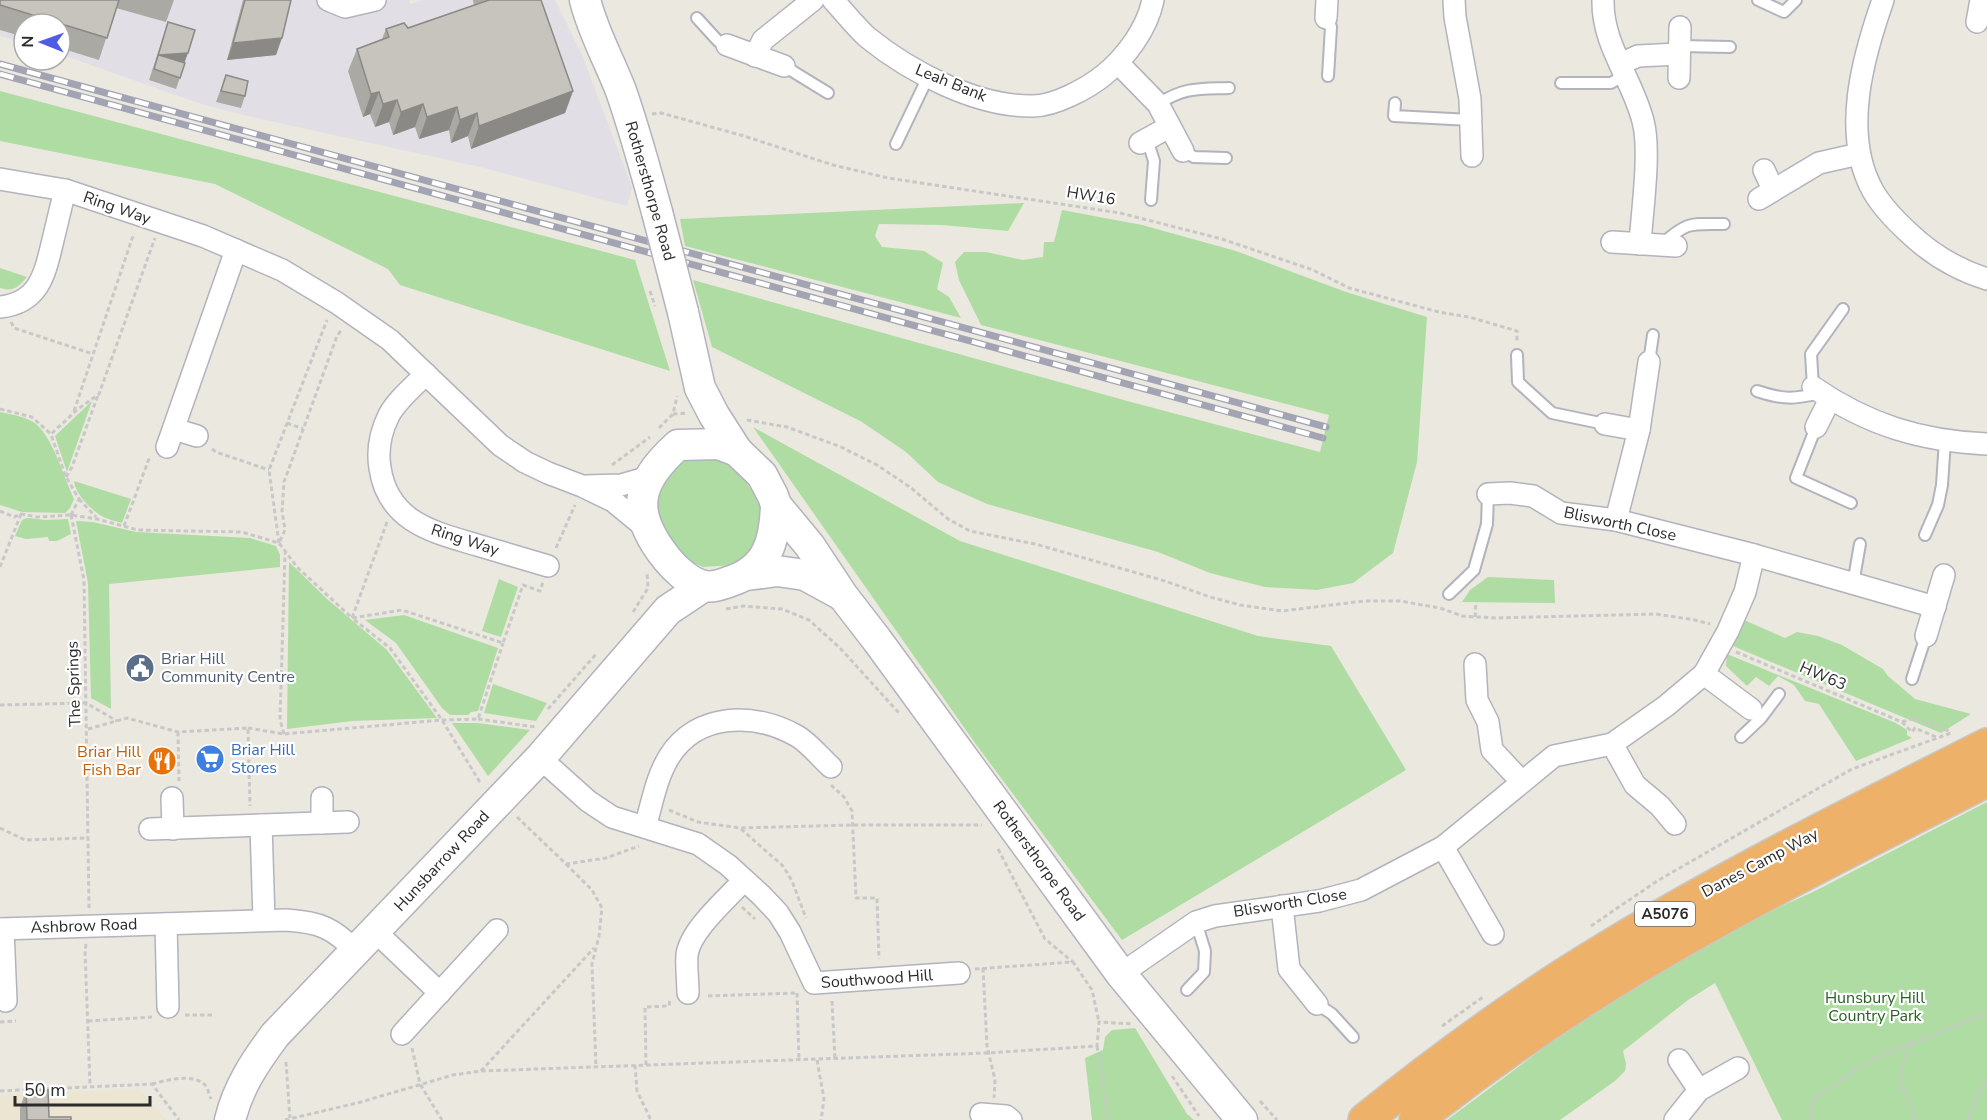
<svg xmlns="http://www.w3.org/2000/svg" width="1987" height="1120" viewBox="0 0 1987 1120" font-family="'Nunito Sans',sans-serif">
<rect width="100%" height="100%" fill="#ebe8df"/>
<path fill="#e1dfe5" d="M0,0H409L411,4L423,0H555L582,55L632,187L627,206L480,167L243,115L198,103L60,54V24H24V43L0,36Z"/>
<path fill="#ebe5d1" d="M139,1089L166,1120H0V1095Z"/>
<g fill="#afdca2">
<path d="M0,91L635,260L670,371L400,285L388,269L215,184L0,141Z"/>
<path d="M1024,203L1008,231L942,225L879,224L875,236L882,247L924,251L943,263L937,289L949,297L961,318L685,246L680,219Z"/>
<path d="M1062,210L1142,225L1236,251L1346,292L1427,317L1417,462L1393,553L1353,583L1317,590L1265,587L1210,573L1158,552L987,504L938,482L906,452L862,422L712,347L693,280L1131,402L1320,452L1329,415L981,325L959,280L955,262L964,252H986L1023,260L1043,257L1044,242H1054Z"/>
<path d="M0,268L27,277C18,287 14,292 0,288Z"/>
<path d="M92,401L67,472L55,436Z"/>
<path d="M0,412C12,415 26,416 36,424C53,438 64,478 74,499L70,508L65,513L22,512L0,505Z"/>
<path d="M753,427L960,541L1258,636L1331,646L1406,770L1122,940L975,743Z"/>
<path d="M702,454L730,462L741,474L765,511L762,534L745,559L735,565L703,567L691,562L680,554L657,521L654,508L660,479L686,456Z"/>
<path d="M74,481L131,499L122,523C115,521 106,519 100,515C90,509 75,493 74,481Z"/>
<path d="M27,518L46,520L68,519L71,534L57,541H49L48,537L26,539L15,536L22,520Z"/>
<path d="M76,521L93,522L136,532L250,538L276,546L280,555V567L109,584L111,709L91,698L88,583Z"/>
<path d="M289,562L327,599L387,650L437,718L352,721L287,729Z"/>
<path d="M1488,577L1554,580L1555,603L1462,602L1470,590Z"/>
<path d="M499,579L518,587L501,637L482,631Z"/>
<path d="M404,615L498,648L478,711L471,712L468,715H450L442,708L396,643L365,620Z"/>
<path d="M1744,620L1785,638L1797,632L1818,636L1842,645L1883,669L1888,676L1915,699L1971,714L1941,733L1733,646Z"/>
<path d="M1727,654L1896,723L1907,730V735L1912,738L1856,761L1819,704L1805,701L1794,685L1778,676L1769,686L1756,677L1747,686L1726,666Z"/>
<path d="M493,684L547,703L536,721L484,713Z"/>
<path d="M452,723H477L530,730L488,776Z"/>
<path d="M1987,802V1120H1782L1715,983L1688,1000L1623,1051L1626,1064L1625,1071L1615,1081L1560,1120H1447L1549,1044L1629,990L1718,935L1813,892Z"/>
<path d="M1135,1028L1187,1114L1194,1120H1092L1085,1058L1103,1050L1105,1037L1112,1030Z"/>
</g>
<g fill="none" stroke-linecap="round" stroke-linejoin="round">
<g stroke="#b2b3bd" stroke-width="14">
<g id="lane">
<path d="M1758,0L1784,12L1796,0"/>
<path d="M697,18L718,41L727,45"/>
<path d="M1326,18L1331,27L1328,76"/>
<path d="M1679,46L1730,47"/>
<path d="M784,66L828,93"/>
<path d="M1561,83H1611L1625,75"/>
<path d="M1395,103L1394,116L1471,120"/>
<path d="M1158,104C1185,87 1198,89 1229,88"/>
<path d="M1147,139L1154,161L1151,200"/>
<path d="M896,144L928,77"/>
<path d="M1183,151L1194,157L1226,158"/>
<path d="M1662,244C1688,221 1690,224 1724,224"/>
<path d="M1517,355L1518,382L1552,413L1605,424"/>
<path d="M1649,362L1653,335"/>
<path d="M1813,387L1811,354L1843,309"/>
<path d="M1757,391C1784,400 1794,399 1821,393"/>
<path d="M1816,427L1796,478L1851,503"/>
<path d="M1925,535L1938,505L1942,485L1945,440"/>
<path d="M1853,584L1860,544"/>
<path d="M1449,594L1474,570L1487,524L1488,494"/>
<path d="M1912,679L1926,636"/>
<path d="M1741,737L1761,718L1779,694"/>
<path d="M1187,990L1204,972L1205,951L1196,922"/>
<path d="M1317,1004L1332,1014L1353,1037"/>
</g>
</g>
<g stroke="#b2b3bd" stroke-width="24">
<g id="street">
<path d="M328,0L345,7L375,0"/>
<path d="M833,0C844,12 855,26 867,37C910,72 977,107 1033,106C1055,106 1088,88 1104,75C1126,57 1147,29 1153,0"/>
<path d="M1454,0L1455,17L1470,99L1472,156"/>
<path d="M1603,0C1602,45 1632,78 1643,121C1651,151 1642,211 1640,244"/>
<path d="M1883,0C1863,57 1841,134 1873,191C1882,207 1896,221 1909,233C1931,254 1958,270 1987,279"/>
<path d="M1326,18L1327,0"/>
<path d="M1977,22L1981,0"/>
<path d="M727,45L784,66"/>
<path d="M755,56L763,40L813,0"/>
<path d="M1118,63L1158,104L1183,151"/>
<path d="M1620,64L1638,56L1678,54"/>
<path d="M1679,78L1680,27"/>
<path d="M1140,143L1169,127"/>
<path d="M1764,170L1773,189"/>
<path d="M0,179L65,190L203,236L282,270L337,303L390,340L500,445L525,462L548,473L582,486L613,501L647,529"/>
<path d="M1759,199L1819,163L1859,154"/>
<path d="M1612,242L1676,246"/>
<path d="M0,307C40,303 45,273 53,240C57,223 61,207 65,190"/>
<path d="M426,374C414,386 397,400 389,415C381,431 377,450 380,468C388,522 433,532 477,545C501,552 524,559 548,566"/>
<path d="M1813,387C1868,425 1921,441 1987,444"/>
<path d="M1605,424L1639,430"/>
<path d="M1816,427L1830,399"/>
<path d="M174,429L197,436"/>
<path d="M167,447L236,250"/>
<path d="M586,486L621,485L649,477"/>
<path d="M1488,494L1510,493L1533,496L1561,513L1616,520L1754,555L1935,607"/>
<path d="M1616,520L1639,430L1649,362"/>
<path d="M1926,636L1944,575"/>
<path d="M1475,664L1477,700L1488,722L1492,750L1521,781"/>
<path d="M1704,674L1751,709"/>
<path d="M1612,744L1635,785L1660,806L1675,824"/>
<path d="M540,758L588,801L612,817L698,844L728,865L761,895L778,913L790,932L814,983L959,973"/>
<path d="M172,798L173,829"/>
<path d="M322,798V823"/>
<path d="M261,825L264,920"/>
<path d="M645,827C652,804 656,778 669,757C697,712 755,712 797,736C809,743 820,757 831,767"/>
<path d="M150,829L348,822"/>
<path d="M1443,847L1493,934"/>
<path d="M1282,906L1289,969L1317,1004"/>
<path d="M166,924L168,1007"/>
<path d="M0,929L286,920C320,922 333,928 357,952"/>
<path d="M3,929L6,1001"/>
<path d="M376,932L440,993"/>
<path d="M1121,974L1196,922L1215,916L1319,901L1361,890L1443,847L1554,756L1612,744L1666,706L1704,674L1728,631L1745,592L1754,555"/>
<path d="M688,993C688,981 686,967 687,955C690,930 728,898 744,880"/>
<path d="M402,1034L497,930"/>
<path d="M1679,1060L1699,1090"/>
<path d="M981,1114L1006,1116L1011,1120"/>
<path d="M1675,1120L1699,1090L1738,1068"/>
</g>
</g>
<g stroke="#b2b3bd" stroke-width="33">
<g id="secondary">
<path d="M585,0C593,32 609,60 621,91C635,131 646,172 657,212"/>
<path d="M683,312L700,388L714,415L737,451"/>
<path d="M776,505C775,540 768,569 731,581C723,584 712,588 704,586C690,583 675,569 667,559C630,513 635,483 678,445L719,444L737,451L762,475L773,496L776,505L810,546L843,596L877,640L1121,974L1242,1120"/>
<path d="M747,575L777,571L805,575L840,594"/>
<path d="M230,1120C238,1087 255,1062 275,1035L540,758L668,610L704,586"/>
</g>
</g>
<g stroke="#c8c8c8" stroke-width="36">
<g id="highway">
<path d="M1365,1120C1442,1058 1521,1000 1606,949C1729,874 1859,810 1987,745"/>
<path d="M1416,1120C1512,1044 1616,976 1724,917C1810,869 1899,826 1987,780"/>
</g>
</g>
<g stroke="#c8c8c8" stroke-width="3" stroke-dasharray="4.5 3" stroke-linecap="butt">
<path d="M652,114L661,113L744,136L833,165L888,178L1120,213L1222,239L1313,270L1349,288L1439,312L1469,317L1517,331V342"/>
<path d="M650,291L655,306"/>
<path d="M11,322L14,328L93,354"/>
<path d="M0,409L32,417L51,434"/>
<path d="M74,411L134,233"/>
<path d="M673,414L687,413"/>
<path d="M747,420L787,427L841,447L877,465L910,487L948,519L970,531L1035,544L1165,581L1210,597L1240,605L1282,611L1364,601H1400L1440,608L1462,616L1495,618L1656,614L1695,620L1710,624"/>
<path d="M287,423L303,429"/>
<path d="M659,428L673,414L677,396"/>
<path d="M212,449L216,452L269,470"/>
<path d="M612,465L650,437"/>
<path d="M66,477L72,467L98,395"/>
<path d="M79,499L96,517"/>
<path d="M0,511L14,517L21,514L37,517L71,515L97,519L138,530L242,532L279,543L297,567L352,618L402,610L503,643L523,585L540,591L543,582"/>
<path d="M71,515L84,580L89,908"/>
<path d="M71,515L79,499L65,475L51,434L78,409L99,394L155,238"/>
<path d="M387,522L352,618L390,648L442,720L481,784"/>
<path d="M124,526L150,456"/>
<path d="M280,541L285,530L282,511L284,482L337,336L342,329"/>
<path d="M279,543L269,470L327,320"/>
<path d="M556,548L575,505"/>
<path d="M0,567L21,514"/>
<path d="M726,609L743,606L782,609L809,620L840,648L899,713"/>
<path d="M633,612L648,588L647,572"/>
<path d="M1475,617L1476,602"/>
<path d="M1736,652L1902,722L1912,732L1915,728L1936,737"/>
<path d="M0,705L86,703L117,721"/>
<path d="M548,709L597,653"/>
<path d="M478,719L536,727"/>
<path d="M1902,722L1915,718L1951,732"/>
<path d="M248,728L284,734L442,720L478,719L503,643"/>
<path d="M88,729L127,718L178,732L248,728L250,806"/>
<path d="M178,732L179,781"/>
<path d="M284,734L280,720L285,553"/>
<path d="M831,785L844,797L852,811L856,898H877L879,959"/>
<path d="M669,810L698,822L740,828L852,825H982"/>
<path d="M517,817L566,864L606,858L639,846"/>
<path d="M0,828L25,840L88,838"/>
<path d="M741,829L783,866L792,881L806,918"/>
<path d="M998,849L1045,939L1073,962"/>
<path d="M566,864L592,890L602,908L599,936L592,964L596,1067"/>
<path d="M742,907L755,919"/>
<path d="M1591,926L1657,881L1852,769L1951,733"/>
<path d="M86,944L85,951L90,1085"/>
<path d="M983,968L987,1046L995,1080L994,1098"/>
<path d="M975,969L1073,962L1092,990L1099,1022"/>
<path d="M797,993L799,1061"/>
<path d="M708,996L797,993"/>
<path d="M832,1001L835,1059"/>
<path d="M185,1015H212"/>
<path d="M88,1021L152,1017"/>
<path d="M0,1022L16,1021"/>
<path d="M1442,1026L1483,997"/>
<path d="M1912,1044C1891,1083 1904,1082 1915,1120"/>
<path d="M1097,1046L1108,1120"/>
<path d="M412,1048L420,1084L442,1120"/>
<path d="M817,1060L824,1099L821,1120"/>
<path d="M286,1062L290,1118"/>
<path d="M635,1065L637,1091L650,1118L653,1120"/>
<path d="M646,1065L645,1007L669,1006L670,999"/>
<path d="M481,1071L594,948"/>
<path d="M1172,1076L1199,1116"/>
<path d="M152,1084C167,1080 193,1073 205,1085C208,1088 209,1095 211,1099"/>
<path d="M0,1091L152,1084L179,1120"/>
<path d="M1260,1101L1277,1120"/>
<path d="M285,1120L361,1102L453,1075L481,1071L986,1053L1097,1046L1099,1022L1133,1024"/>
<path d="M1812,1120L1811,1110L1816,1097L1869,1061L1987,1013"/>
<path d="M1968,1120L1975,1100L1987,1078"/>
</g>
<use href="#lane" stroke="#fff" stroke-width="10"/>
<use href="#street" stroke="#fff" stroke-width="21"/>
<use href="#secondary" stroke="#fff" stroke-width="30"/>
<use href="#highway" stroke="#edb169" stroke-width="33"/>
<g stroke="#a2a3b3" stroke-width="7">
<g id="rail">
<path d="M0,64L1326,427"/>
<path d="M0,74L1323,438"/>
</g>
</g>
<use href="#rail" stroke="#fff" stroke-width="4.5" stroke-dasharray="14" stroke-linecap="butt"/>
<g stroke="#b2b3bd" stroke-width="33" stroke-linecap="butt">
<path id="secondary-bridge" d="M657,212L683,312"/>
</g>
<use href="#secondary-bridge" stroke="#fff" stroke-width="30"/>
</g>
<g fill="#aba9a3">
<path d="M0,0H174L166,22L116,8L99,60L60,48V24H24V37L0,30Z"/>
<path d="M243,0H291L276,55L227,60Z"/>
<path d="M473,0H541L573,91L565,113L471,149L468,136L451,143L449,130L419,139L415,127L393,135L389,122L375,127L370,114L363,117L348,71L357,49L382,39L386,29L408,28L474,5Z"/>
<path d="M168,22L185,63L176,89L149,80Z"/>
<path d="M226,75L245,96L241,108L216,102Z"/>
<path d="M26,1090L49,1117L71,1120H20V1108Z"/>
</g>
<g fill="#8b8985">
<path d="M282,38L276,55L227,60L233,43Z"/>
<path d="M188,53L184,64L159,55Z"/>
<path d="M573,91L565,113L471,149L479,126Z"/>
<path d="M379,92L370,114L363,117L371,94Z"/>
<path d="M397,100L389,122L375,127L383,104Z"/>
<path d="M423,104L415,127L393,135L401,112Z"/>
<path d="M457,107L449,130L419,139L427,117Z"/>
<path d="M477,113L468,136L451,143L460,120Z"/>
</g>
<g fill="#c7c4be" stroke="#8b8985" stroke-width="1.5">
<path d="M0,0H119L107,38L0,5Z"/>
<path d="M245,0H291L282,38L233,43Z"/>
<path d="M489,0H541L573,91L479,126L477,113L460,120L457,107L427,117L423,104L401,112L397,100L383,104L379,92L371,94L357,49L389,37L386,29L404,23L408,28Z"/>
<path d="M168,22L195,30L188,53L159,55L185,63L180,78L154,69Z"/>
<path d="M226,75L248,81L245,96L221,91Z"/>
<path d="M26,1090H48L49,1117H71V1120H27Z"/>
</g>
<defs>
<g id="civic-disc" transform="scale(1.5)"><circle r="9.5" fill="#5c6f8a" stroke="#fff"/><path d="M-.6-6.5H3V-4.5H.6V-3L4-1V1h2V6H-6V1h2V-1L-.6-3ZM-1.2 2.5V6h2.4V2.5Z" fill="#fff"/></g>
<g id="supermarket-disc" transform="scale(1.5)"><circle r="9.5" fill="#3f7fe0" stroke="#fff"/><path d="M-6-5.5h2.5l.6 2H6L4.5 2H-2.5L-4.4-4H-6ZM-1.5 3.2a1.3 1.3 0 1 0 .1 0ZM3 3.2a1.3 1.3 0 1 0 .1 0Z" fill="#fff"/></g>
<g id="restaurant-disc" transform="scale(1.5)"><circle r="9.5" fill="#e8710a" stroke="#fff"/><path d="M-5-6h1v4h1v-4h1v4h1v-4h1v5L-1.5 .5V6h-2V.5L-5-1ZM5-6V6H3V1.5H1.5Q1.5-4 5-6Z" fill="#fff"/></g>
</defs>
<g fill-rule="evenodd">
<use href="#civic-disc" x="140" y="668"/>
<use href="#supermarket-disc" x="210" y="759"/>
<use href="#restaurant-disc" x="162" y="761"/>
</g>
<g text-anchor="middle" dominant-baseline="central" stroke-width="4.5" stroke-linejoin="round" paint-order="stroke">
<rect fill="#fff" stroke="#6b6b6b" stroke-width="1.5" x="1635" y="902" width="60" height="24" rx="4.5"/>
<g font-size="15" font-weight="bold" fill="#2b2b2b">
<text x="1665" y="914">A5076</text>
</g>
<g font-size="16" fill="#2b2b2b" stroke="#fff">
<text transform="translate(951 83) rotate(22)">Leah Bank</text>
<text transform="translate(650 191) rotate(74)">Rothersthorpe Road</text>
<text transform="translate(1091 196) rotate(9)">HW16</text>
<text transform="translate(117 208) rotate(19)">Ring Way</text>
<text transform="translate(1620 524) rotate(12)">Blisworth Close</text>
<text transform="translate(465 540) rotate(18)">Ring Way</text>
<text transform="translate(1823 676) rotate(23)">HW63</text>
<text transform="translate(74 684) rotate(-92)">The Springs</text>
<text transform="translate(442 861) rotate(-47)">Hunsbarrow Road</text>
<text transform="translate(1039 861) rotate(54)">Rothersthorpe Road</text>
<text transform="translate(1760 863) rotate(-28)">Danes Camp Way</text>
<text transform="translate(1290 903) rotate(-9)">Blisworth Close</text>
<text transform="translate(84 926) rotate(-2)">Ashbrow Road</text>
<text transform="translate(877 979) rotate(-4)">Southwood Hill</text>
</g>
<g font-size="16" fill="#4e5e75" stroke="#fff" text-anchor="start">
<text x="161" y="659">Briar Hill<tspan x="161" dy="18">Community Centre</tspan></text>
</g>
<g font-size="16" fill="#366cbe" stroke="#fff" text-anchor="start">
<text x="231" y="750">Briar Hill<tspan x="231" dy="18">Stores</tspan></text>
</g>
<g font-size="16" fill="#c56008" stroke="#fff" text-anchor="end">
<text x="141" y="752">Briar Hill<tspan x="141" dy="18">Fish Bar</tspan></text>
</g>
<g font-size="16" fill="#286123" stroke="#fff">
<text x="1875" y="998">Hunsbury Hill<tspan x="1875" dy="18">Country Park</tspan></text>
</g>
</g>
<g transform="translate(42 42) rotate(271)"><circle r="28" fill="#ffffff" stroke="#aaaaaa" stroke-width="1.5"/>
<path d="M0-4.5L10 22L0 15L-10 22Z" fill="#515ce6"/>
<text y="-9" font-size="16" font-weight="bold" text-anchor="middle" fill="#2b2b2b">N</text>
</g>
<path d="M15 1096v9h135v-9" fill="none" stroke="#2b2b2b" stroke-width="3"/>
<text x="24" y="1096" font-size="18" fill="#2b2b2b" stroke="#ffffff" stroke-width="4.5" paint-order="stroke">50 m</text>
</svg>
